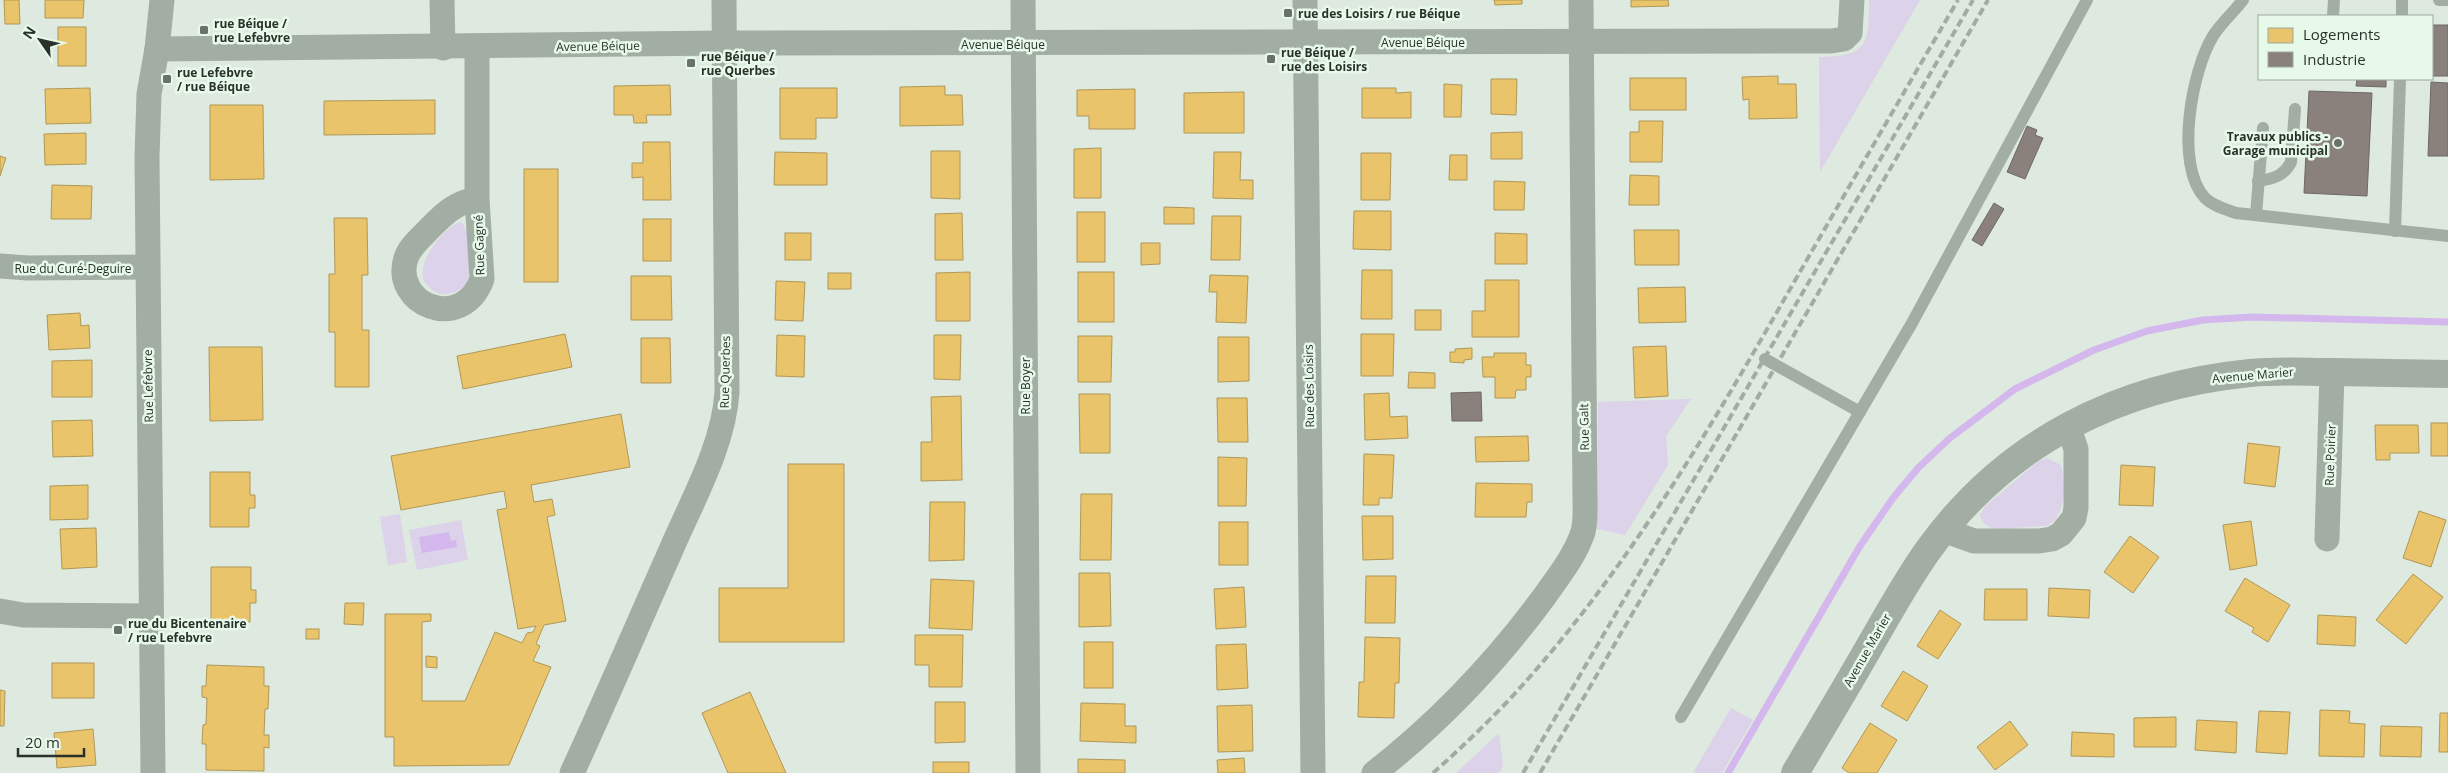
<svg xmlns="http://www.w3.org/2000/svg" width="2448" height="773" viewBox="0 0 2448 773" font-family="'Open Sans',sans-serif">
<rect width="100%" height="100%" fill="#dee9e0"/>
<g fill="#dcd2e9">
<path d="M1869,0H1920L1820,172L1819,57C1868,56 1869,45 1869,0Z"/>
<path d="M460,222C472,228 472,272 466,283C462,290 454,293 447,294C439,295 432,291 427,285C410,268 445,226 460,222Z"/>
<path d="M1691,399L1666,436L1668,465L1625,535L1597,529L1598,402Z"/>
<path d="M2047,458L2061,465C2065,484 2067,518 2046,526C2031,526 2003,531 1989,527C1984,525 1981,520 1980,515L1985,506L2040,460Z"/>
<path d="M400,514L407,562L388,565L380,517Z"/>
<path d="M461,520L468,560L417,570L409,530Z"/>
<path d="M1731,708L1753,720L1722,773H1693Z"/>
<path d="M1499,733L1503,766L1499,773H1456Z"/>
</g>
<path fill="#d4b7ec" d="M449,532L451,541L456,540L457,547L422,553L419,537Z"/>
<g fill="#e9c46a" stroke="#b09857">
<path d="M4,0H19L20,24H5Z"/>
<path d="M45,0H84L83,18H45Z"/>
<path d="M1494,0H1522V4L1495,5Z"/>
<path d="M1631,0H1668L1669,6L1631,7Z"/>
<rect x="58" y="27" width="28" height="39"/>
<path d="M1778,76V84H1796L1797,118L1749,119V99L1743,100L1742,77Z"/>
<rect x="1630" y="78" width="56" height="32"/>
<path d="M1491,79H1517L1516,115L1491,114Z"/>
<path d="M1444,84L1462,85L1461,117H1444Z"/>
<path d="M670,85L671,115H646L647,123H634L633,115H614V86Z"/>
<path d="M945,86V95H962L963,125L900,126V87Z"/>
<path d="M90,88L91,123L46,124L45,89Z"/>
<path d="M780,88H837V118H816V139H780Z"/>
<path d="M1362,88H1396V93L1411,92V118H1362Z"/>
<path d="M1135,89V129H1089V116H1077V90Z"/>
<path d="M1244,92V133H1184V93Z"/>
<path d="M435,100V134L324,135V101Z"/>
<path d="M210,105H263L264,179L210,180Z"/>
<path d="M1639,121H1663L1662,162H1630V132H1639Z"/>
<path d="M1522,132V159H1491V133Z"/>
<path d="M86,133V164L45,165L44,134Z"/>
<path d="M643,142H670L671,200H643V177L632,178V163H643Z"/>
<path d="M1101,148V198H1074V149Z"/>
<path d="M931,151H960V199L931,198Z"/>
<path d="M775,152L827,153V185H774Z"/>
<path d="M1214,152H1241L1240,180H1253V199L1213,198Z"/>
<path d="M1361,153H1391L1390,200H1361Z"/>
<path d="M1450,155H1467V180H1449Z"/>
<path d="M0,156L6,158L0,176Z"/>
<rect x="524" y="169" width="34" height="113"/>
<path d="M1630,175L1659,176V205H1629Z"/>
<path d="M1494,181L1525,182L1524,210H1494Z"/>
<path d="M52,185L92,186L91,219H51Z"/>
<path d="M1164,207L1194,208V224H1164Z"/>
<path d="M1354,211H1391V250L1353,249Z"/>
<rect x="1077" y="212" width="28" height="50"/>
<path d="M962,213L963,260H935V214Z"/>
<path d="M1212,216H1241L1240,260H1211Z"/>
<path d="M334,218H367L368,275H362V330H369V387H335V332H329V274H335Z"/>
<rect x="643" y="219" width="28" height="42"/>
<path d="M1634,230H1679V265H1635Z"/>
<rect x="785" y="233" width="26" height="27"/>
<path d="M1495,233L1527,234V264H1495Z"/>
<path d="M1141,243H1160V264L1141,265Z"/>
<path d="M1362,270H1392V319H1361Z"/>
<path d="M970,272V321H936V273Z"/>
<rect x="1078" y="272" width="36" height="50"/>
<rect x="828" y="273" width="23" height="16"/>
<path d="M1210,275L1248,276L1246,323L1216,322L1217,292H1209Z"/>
<path d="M631,276H671L672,320H631Z"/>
<path d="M1485,280H1519V337H1472V311H1485Z"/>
<path d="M776,281L805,282L803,321L775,320Z"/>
<path d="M1685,287L1686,322L1639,323L1638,288Z"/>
<rect x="1415" y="310" width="26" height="20"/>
<path d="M80,313L81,326L89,325L90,348L49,350L47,315Z"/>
<path d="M565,334L572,367L463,389L457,356Z"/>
<path d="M1361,334H1394L1393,376H1361Z"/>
<path d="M777,335L805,336L804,377L776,376Z"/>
<path d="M934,335H961L960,380L934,379Z"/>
<path d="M1078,336H1112L1111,382H1078Z"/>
<path d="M1218,337H1249V381L1218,382Z"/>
<path d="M641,338H670L671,383H641Z"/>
<path d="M1666,346L1668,396L1635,398L1633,347Z"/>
<path d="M209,347H262L263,420L210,421Z"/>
<path d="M1472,348V359L1464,360V363L1450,362V352H1455V349Z"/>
<path d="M1494,353H1526V365H1531V377H1526V390H1516L1515,398H1495V377H1483L1482,357H1494Z"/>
<path d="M92,360V397H52V361Z"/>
<path d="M1409,372L1435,373V388H1408Z"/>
<path d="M1389,393L1390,417L1407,416L1408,438L1365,440L1364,394Z"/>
<path d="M1079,394H1110V453H1080Z"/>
<path d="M961,396L962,480L921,481V442H932L931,397Z"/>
<path d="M1217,398H1247L1248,442H1218Z"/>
<path d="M621,414L630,467L531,485L534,502L552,499L555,515L547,517L566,621L544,625L536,644L540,646L533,661L551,667L509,765L394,766V737H385V614H431V621L422,622V701H465L495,632L522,643L527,633L533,632L536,626L518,629L497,510L507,508L504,491L401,510L391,456Z"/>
<path d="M92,420L93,456L53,457L52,421Z"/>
<rect x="2431" y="423" width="17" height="33"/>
<path d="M2375,425H2418L2419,453H2390V460H2376Z"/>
<path d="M1528,436L1529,461L1476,462L1475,437Z"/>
<path d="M2248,443L2280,447L2275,487L2244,483Z"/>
<path d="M1364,454L1394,455L1392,498H1379V505H1363Z"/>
<path d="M1218,457L1247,458L1246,506H1218Z"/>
<path d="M788,464H844V642H719V588H788Z"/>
<path d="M2121,465L2155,467L2153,506L2119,505Z"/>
<path d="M210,472H250V495H255V508H249V527H210Z"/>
<path d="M1476,483L1532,484V502H1527L1526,517H1475Z"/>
<path d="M88,485V519L50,520V486Z"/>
<path d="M1081,494H1112L1111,560H1080Z"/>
<path d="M930,502H965L964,560L929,561Z"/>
<path d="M2419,511L2446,520L2431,567L2403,558Z"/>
<path d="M1362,516H1393V559L1363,560Z"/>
<path d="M2251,521L2257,565L2230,570L2223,525Z"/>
<rect x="1219" y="522" width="29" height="43"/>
<path d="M96,528L97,567L62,569L60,529Z"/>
<path d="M2130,536L2159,557L2133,593L2104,572Z"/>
<path d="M211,567H251V590H256V603H250V622H211Z"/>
<path d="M1079,573H1110L1111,626L1079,627Z"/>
<path d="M2413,574L2443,597L2406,644L2376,620Z"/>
<path d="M1366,576H1396L1395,623H1365Z"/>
<path d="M2245,578L2290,605L2268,642L2252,632L2254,628L2225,611Z"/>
<path d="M931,579L974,581L972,630L929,628Z"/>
<path d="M1244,587L1246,627L1216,629L1214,589Z"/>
<path d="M2049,588L2090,590L2089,618L2048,616Z"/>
<path d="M1985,589H2027V620H1984Z"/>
<path d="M345,603H364L363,625L344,624Z"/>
<path d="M1940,610L1961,624L1938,659L1917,646Z"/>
<path d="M2318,615L2356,617L2355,646L2317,644Z"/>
<rect x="306" y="629" width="13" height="10"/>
<path d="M915,635H963L962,687H929V665H915Z"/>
<path d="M1365,637L1400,638L1399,683H1395L1394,718L1358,717L1359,682H1364Z"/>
<rect x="1084" y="642" width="29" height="46"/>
<path d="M1246,644L1248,688L1217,690L1216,645Z"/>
<path d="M426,656L437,657V668L426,667Z"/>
<rect x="52" y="663" width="42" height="35"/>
<path d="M207,665L264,667V686H269L268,709H265L264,735H269V748L264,747V771L206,770V744H202L203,725L206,724L207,698L202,697V686H206Z"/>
<path d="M1903,671L1928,686L1907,721L1881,706Z"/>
<path d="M0,690L5,691L4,726H0Z"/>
<path d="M750,692L786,773H728L702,713Z"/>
<path d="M935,702H965V742L935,743Z"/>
<path d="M1081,703L1125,704V726H1136V743L1080,741Z"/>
<path d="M1252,705L1253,751L1218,752L1217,706Z"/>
<path d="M2320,710L2350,711L2349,723L2365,724L2364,757L2319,756Z"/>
<path d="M2259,711L2290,712L2287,754L2256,752Z"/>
<path d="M2440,713H2448V752H2439Z"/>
<path d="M2176,717V747H2134V718Z"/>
<path d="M2197,720L2237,722L2236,753L2195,750Z"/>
<path d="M2010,721L2028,745L1995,770L1977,747Z"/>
<path d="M1870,723L1897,740L1877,773H1849L1842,768Z"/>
<path d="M2381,726L2422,727L2421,757L2380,756Z"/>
<path d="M93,729L96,765L57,768L54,733Z"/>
<path d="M2072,732L2114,734V757L2071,756Z"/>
<path d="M1244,758L1245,773H1218L1217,760Z"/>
<path d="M1078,759L1125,760V773H1078Z"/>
<rect x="933" y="762" width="36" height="11"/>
</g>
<g fill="#8a817c" stroke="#6d6964">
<rect x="2432" y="25" width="16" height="51"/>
<path d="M2357,79H2386V87L2356,86Z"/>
<path d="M2431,82L2448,83V156H2428Z"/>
<path d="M2309,91L2372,93L2367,196L2304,193Z"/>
<path d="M2027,126L2037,130L2035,135L2043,138L2025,179L2007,172Z"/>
<path d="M1994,203L2004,209L1982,246L1972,240Z"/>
<path d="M1481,392L1482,421H1452L1451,393Z"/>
</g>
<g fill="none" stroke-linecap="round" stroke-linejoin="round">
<path stroke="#d4b7ec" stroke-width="7" d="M1728,773L1860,546L1893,498L1918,468L1950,438L2015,389L2094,350L2147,331L2203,320L2252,317L2448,322"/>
<g stroke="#a2aea4" stroke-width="12">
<path d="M2243,0C2234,12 2221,23 2213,36C2192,70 2174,165 2205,198C2213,206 2225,209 2236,213L2448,236"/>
<path d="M2439,0H2448"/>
<path d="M2333,16L2334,0"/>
<path d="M2402,16V0"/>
<path d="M2258,181C2273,179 2284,176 2291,162L2295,109"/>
<path d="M2256,215L2263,128"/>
<path d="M2395,231L2400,79"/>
<path d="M1765,359L1860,412"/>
<path d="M1681,717L1912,323L2087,0"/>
</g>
<g stroke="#a2aea4" stroke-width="25">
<path d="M442,0L443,48"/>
<path d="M1023,0L1028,773"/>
<path d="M1305,0L1313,773"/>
<path d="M477,47V199L482,279C462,334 391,304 406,258C410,246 422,237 430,228C445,213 456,202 477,199"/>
<path d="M157,49L725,43L1831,41L1844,39L1850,33L1852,0"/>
<path d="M0,266L28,268L147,267"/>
<path d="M1943,530L1974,541H2039L2052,539L2061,534L2074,518L2076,508V449L2068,426"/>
<path d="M2327,539L2332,372"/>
<path d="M0,611L23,615L151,616"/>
<path d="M153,773L147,157L149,94L157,49L162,0"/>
<path d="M572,773C606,699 638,624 671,550C692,501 724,445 727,392L724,0"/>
<path d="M1374,773C1438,723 1496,662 1544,597C1558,577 1575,556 1583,532C1586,521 1585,509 1585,498L1581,0"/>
</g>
<path stroke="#a2aea4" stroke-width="28" d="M1795,773C1821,729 1847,686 1872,642C1890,611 1908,578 1929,549C2007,441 2120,386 2250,373C2278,370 2306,372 2334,372C2372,373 2410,373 2448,374"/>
<g stroke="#a2aca4" stroke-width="4" stroke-dasharray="8 4" stroke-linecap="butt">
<path d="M1433,773C1459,750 1484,726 1508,701C1625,575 1712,426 1797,277C1850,185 1904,92 1958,0"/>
<path d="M1523,773L1973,0"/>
<path d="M1540,773L1988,0"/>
</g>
</g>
<g fill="#69716a" stroke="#e7faea" stroke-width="2">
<rect x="1283" y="8" width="10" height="10" rx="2.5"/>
<rect x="199" y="25" width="10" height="10" rx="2.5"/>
<rect x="1266" y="54" width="10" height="10" rx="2.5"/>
<rect x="686" y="58" width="10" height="10" rx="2.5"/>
<rect x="162" y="74" width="10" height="10" rx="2.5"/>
<circle cx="2338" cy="143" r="5"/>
<rect x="113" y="625" width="10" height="10" rx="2.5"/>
</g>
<g text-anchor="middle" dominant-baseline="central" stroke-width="5" stroke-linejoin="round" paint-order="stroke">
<g font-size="12" font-weight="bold" fill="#2a312b" stroke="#e7faea" text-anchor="start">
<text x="1298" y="13">rue des Loisirs / rue Béique</text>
<text x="214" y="23">rue Béique /<tspan x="214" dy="14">rue Lefebvre</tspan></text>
<text x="1281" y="52">rue Béique /<tspan x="1281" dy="14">rue des Loisirs</tspan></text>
<text x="701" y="56">rue Béique /<tspan x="701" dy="14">rue Querbes</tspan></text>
<text x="177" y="72">rue Lefebvre<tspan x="177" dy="14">/ rue Béique</tspan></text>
<text x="2328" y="136" text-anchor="end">Travaux publics -<tspan x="2328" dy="14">Garage municipal</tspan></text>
<text x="128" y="623">rue du Bicentenaire<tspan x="128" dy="14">/ rue Lefebvre</tspan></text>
</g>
<g font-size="12" fill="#2a312b" stroke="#e7faea">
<text x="1423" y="42">Avenue Béique</text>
<text x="1003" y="44">Avenue Béique</text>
<text transform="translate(598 46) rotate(-1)">Avenue Béique</text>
<text transform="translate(479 245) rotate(-92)">Rue Gagné</text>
<text x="73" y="268">Rue du Curé-Deguire</text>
<text transform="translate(725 372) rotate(-89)">Rue Querbes</text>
<text transform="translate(2253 375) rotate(-5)">Avenue Marier</text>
<text transform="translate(148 386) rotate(-91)">Rue Lefebvre</text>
<text transform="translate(1025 386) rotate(-90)">Rue Boyer</text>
<text transform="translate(1309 386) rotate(-91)">Rue des Loisirs</text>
<text transform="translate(1584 427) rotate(-91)">Rue Galt</text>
<text transform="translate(2330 455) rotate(-88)">Rue Poirier</text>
<text transform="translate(1867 650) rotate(-60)">Avenue Marier</text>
</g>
</g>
<rect x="2258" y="15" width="175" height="65" fill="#e7faea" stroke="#9baa9e"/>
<rect x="2268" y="28" width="25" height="15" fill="#e9c46a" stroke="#9baa9e"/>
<text x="2303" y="40" font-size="15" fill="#2a312b">Logements</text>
<rect x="2268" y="52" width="25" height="15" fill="#8a817c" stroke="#9baa9e"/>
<text x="2303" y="65" font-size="15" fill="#2a312b">Industrie</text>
<g transform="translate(40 40) rotate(304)" stroke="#e7faea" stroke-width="4" paint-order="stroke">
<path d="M0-4L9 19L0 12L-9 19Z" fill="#2a312b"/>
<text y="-8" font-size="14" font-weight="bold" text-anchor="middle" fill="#2a312b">N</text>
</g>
<path d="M18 748v8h66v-8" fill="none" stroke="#2a312b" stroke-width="2.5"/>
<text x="25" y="748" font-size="15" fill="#2a312b" stroke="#e7faea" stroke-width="4" paint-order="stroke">20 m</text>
</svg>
